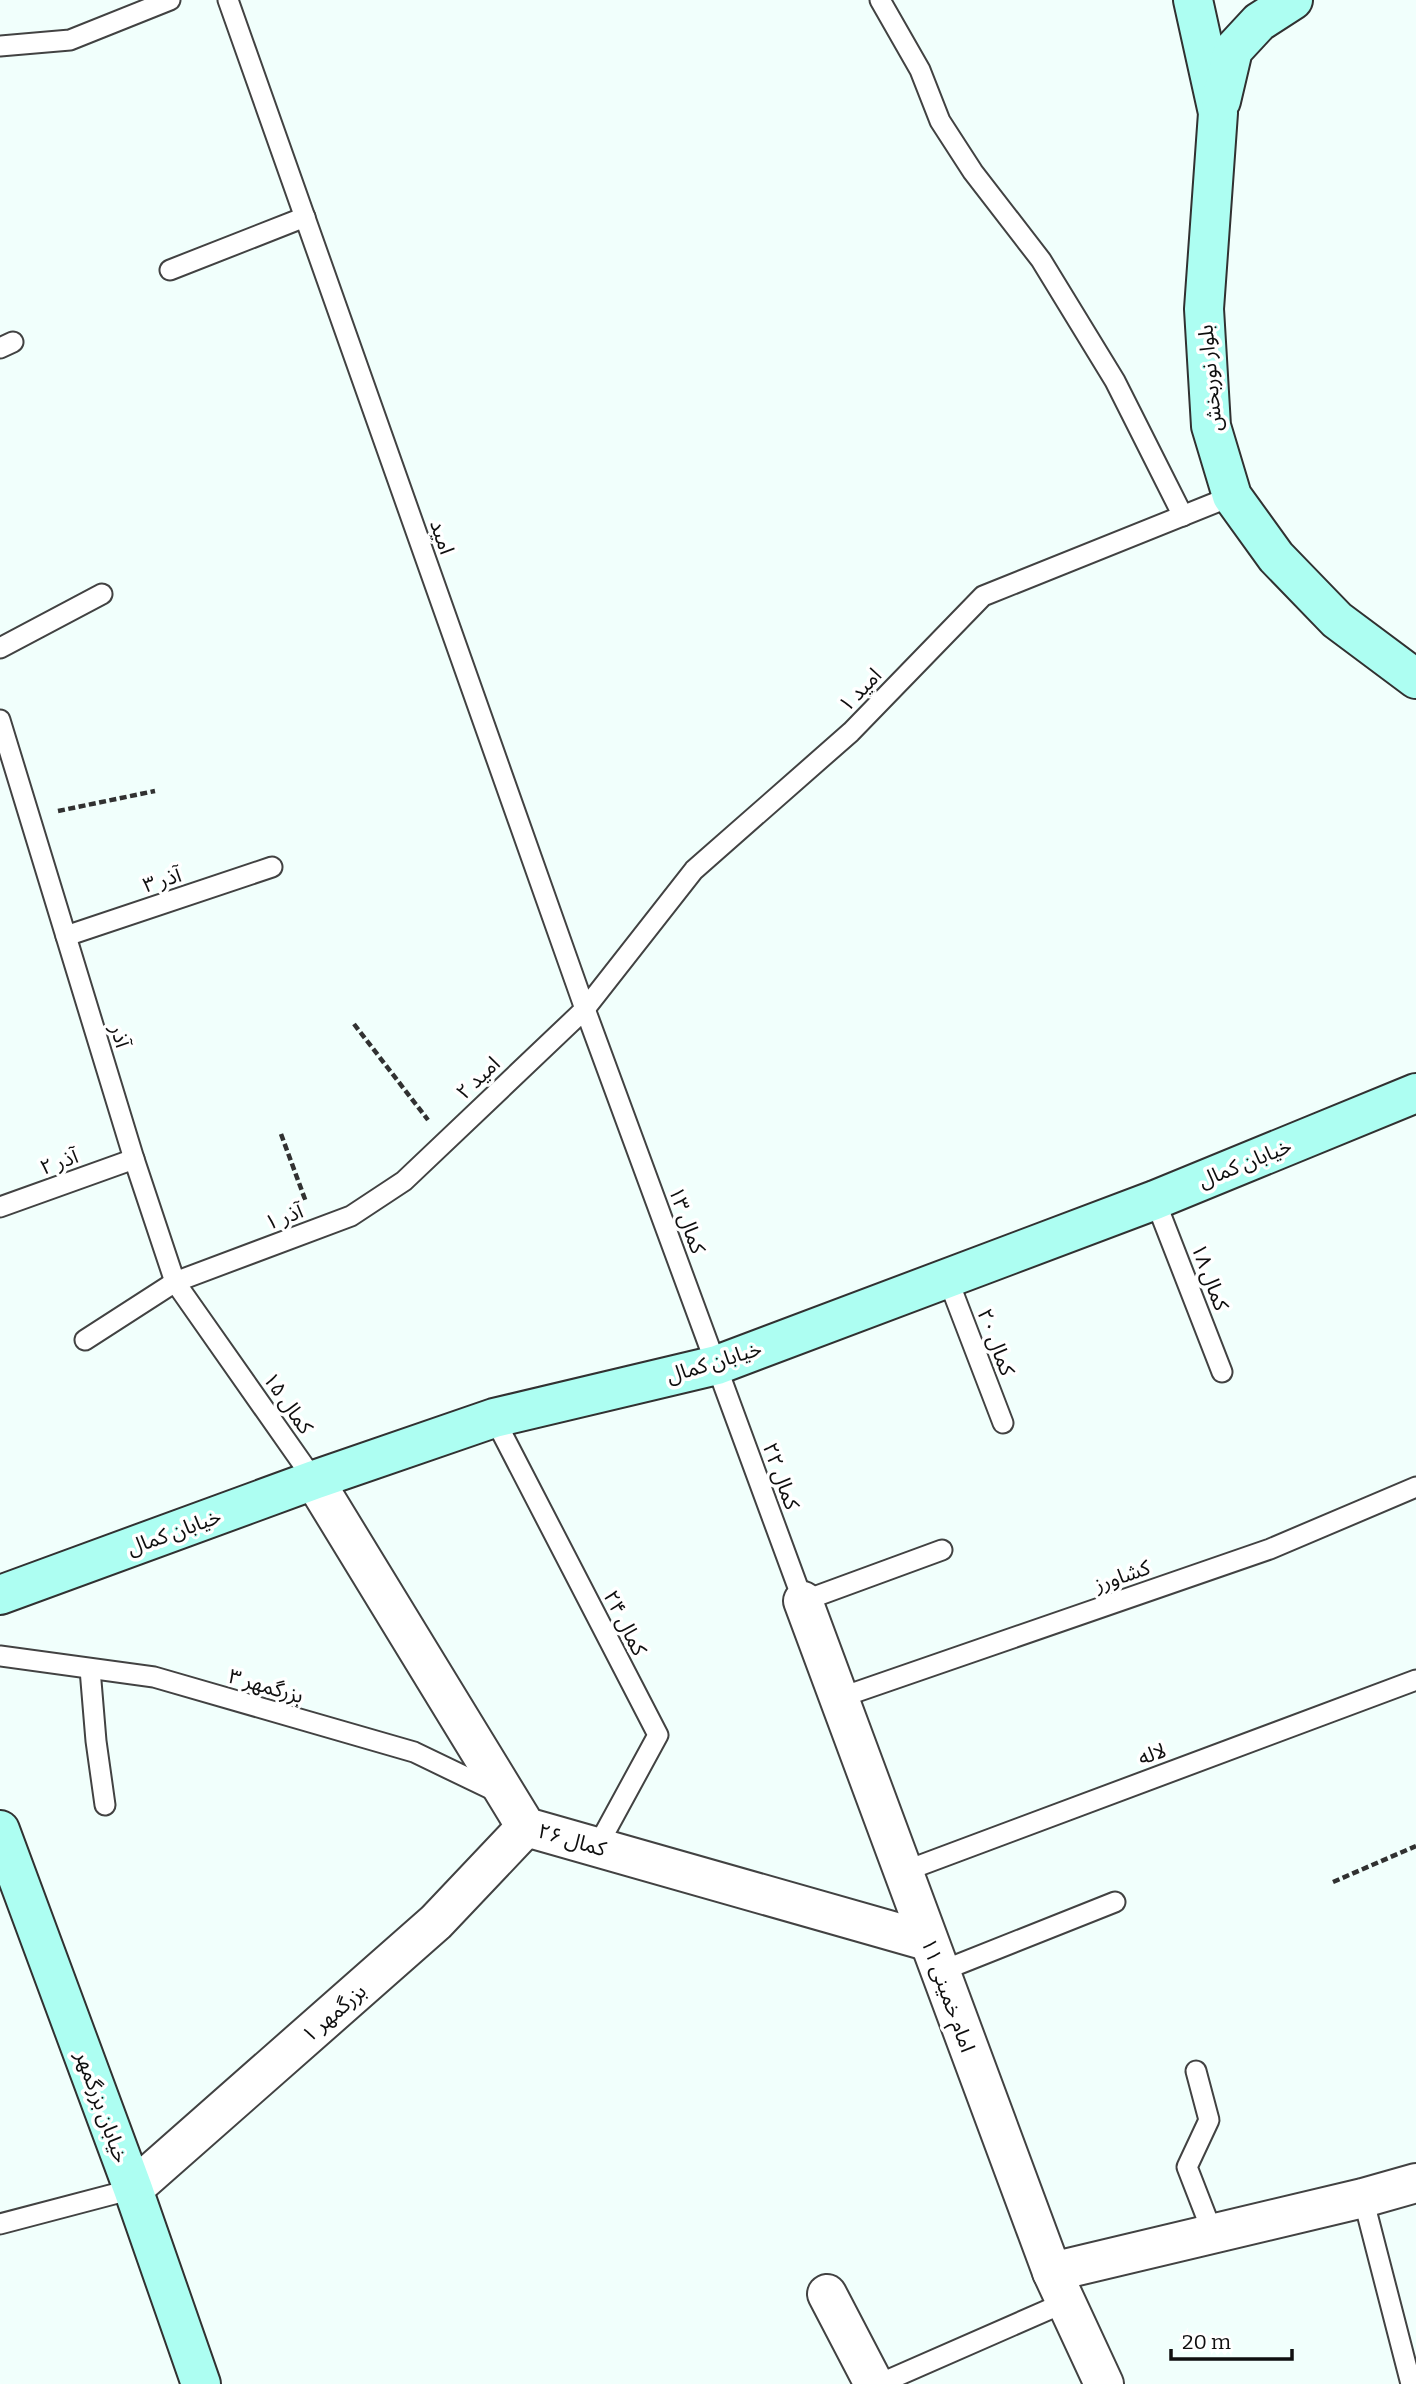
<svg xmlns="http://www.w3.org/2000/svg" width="1416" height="2384" viewBox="0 0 1416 2384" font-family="Bitter,'Noto Sans Arabic',serif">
<rect width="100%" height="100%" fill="#f1fffc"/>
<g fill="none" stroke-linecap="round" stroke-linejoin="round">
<g stroke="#424242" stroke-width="23">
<g id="lane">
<path d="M228,0L585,1009L803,1601L942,1550"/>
<path d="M880,0L920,70L940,121L973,172L1041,260L1115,381L1183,516"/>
<path d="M0,46L70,40L170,0"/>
<path d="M170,270L305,217"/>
<path d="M0,348L13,342"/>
<path d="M0,648L102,594"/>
<path d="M0,720L134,1159L175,1282L314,1480"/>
<path d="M66,936L272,867"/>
<path d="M1155,1200L1222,1372"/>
<path d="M0,1207L134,1159"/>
<path d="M947,1277L1003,1423"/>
<path d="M85,1340L175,1282L351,1216L404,1181L585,1009L694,870L851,732L983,596L1232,496"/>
<path d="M494,1418L658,1735L597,1847"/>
<path d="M0,1656L154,1677L414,1752L497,1792"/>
<path d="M90,1669L96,1741L105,1805"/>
<path d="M839,1698L1270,1549L1416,1487"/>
<path d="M905,1871L1416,1680"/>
<path d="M939,1972L1115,1902"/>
<path d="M1196,2071L1209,2120L1187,2167L1213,2234"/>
<path d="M1363,2198L1411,2384"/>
<path d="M0,2224L133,2189"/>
<path d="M879,2384L1066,2302"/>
</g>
</g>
<g stroke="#424242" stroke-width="42">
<g id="street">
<path d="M314,1480L526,1827L927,1941"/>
<path d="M803,1601L1052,2272L1104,2384"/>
<path d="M133,2189L436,1922L526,1827"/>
<path d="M1052,2272L1363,2198L1416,2183"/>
<path d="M827,2294L874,2384"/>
</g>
</g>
<g stroke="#313131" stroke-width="42">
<g id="secondary">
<path d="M1193,0L1218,113L1204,309L1211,426L1232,496L1276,557L1337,620L1416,679"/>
<path d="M1221,101L1233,50L1259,22L1293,0"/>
<path d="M0,1595L314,1480L494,1418L717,1365L1155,1200L1416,1093"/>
<path d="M0,1830L133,2189L201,2384"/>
</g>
</g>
<g stroke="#313131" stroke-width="4.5" stroke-dasharray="7 3.5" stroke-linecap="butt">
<path d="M58,811L155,791"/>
<path d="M354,1024L428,1120"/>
<path d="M281,1134L306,1202"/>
<path d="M1333,1882L1416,1846"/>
</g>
<use href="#lane" stroke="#fff" stroke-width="19"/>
<use href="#street" stroke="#fff" stroke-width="38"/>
<use href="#secondary" stroke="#adfef2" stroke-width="38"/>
</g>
<g text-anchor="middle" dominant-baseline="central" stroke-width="7" stroke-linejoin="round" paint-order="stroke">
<g font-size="21" fill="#0f0f0f" stroke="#fff">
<text transform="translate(1210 378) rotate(-95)">بلوار نوربخش</text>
<text transform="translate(442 537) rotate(71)">امید</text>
<text transform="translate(860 690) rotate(-46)">امید ۱</text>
<text transform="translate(162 880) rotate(-18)">آذر ۳</text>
<text transform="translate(120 1036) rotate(73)">آذر</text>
<text transform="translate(478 1078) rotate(-44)">امید ۲</text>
<text transform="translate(59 1162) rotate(-20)">آذر ۲</text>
<text transform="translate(1245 1163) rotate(-22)">خیابان کمال</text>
<text transform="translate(284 1217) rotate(-21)">آذر ۱</text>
<text transform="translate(687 1220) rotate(70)">کمال ۱۳</text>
<text transform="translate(1210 1277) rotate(69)">کمال ۱۸</text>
<text transform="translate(996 1342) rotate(69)">کمال ۲۰</text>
<text transform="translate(714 1362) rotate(-17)">خیابان کمال</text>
<text transform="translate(288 1403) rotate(55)">کمال ۱۵</text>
<text transform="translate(781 1476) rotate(70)">کمال ۲۲</text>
<text transform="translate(174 1532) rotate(-20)">خیابان کمال</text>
<text transform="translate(1122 1576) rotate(-19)">کشاورز</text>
<text transform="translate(625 1623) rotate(63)">کمال ۲۴</text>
<text transform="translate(266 1686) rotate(16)">بزرگمهر ۳</text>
<text transform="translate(1152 1754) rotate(-20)">لاله</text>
<text transform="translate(572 1840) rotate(16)">کمال ۲۶</text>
<text transform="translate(948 1995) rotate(70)">امام خمینی ۱۱</text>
<text transform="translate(334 2013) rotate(-41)">بزرگمهر ۱</text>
<text transform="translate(102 2107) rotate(70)">خیابان بزرگمهر</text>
</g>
</g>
<path d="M1171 2349v10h121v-10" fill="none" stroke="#0f0f0f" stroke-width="3.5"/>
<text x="1182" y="2349" font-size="21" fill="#0f0f0f" stroke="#ffffff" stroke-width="5" paint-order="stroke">20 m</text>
</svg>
